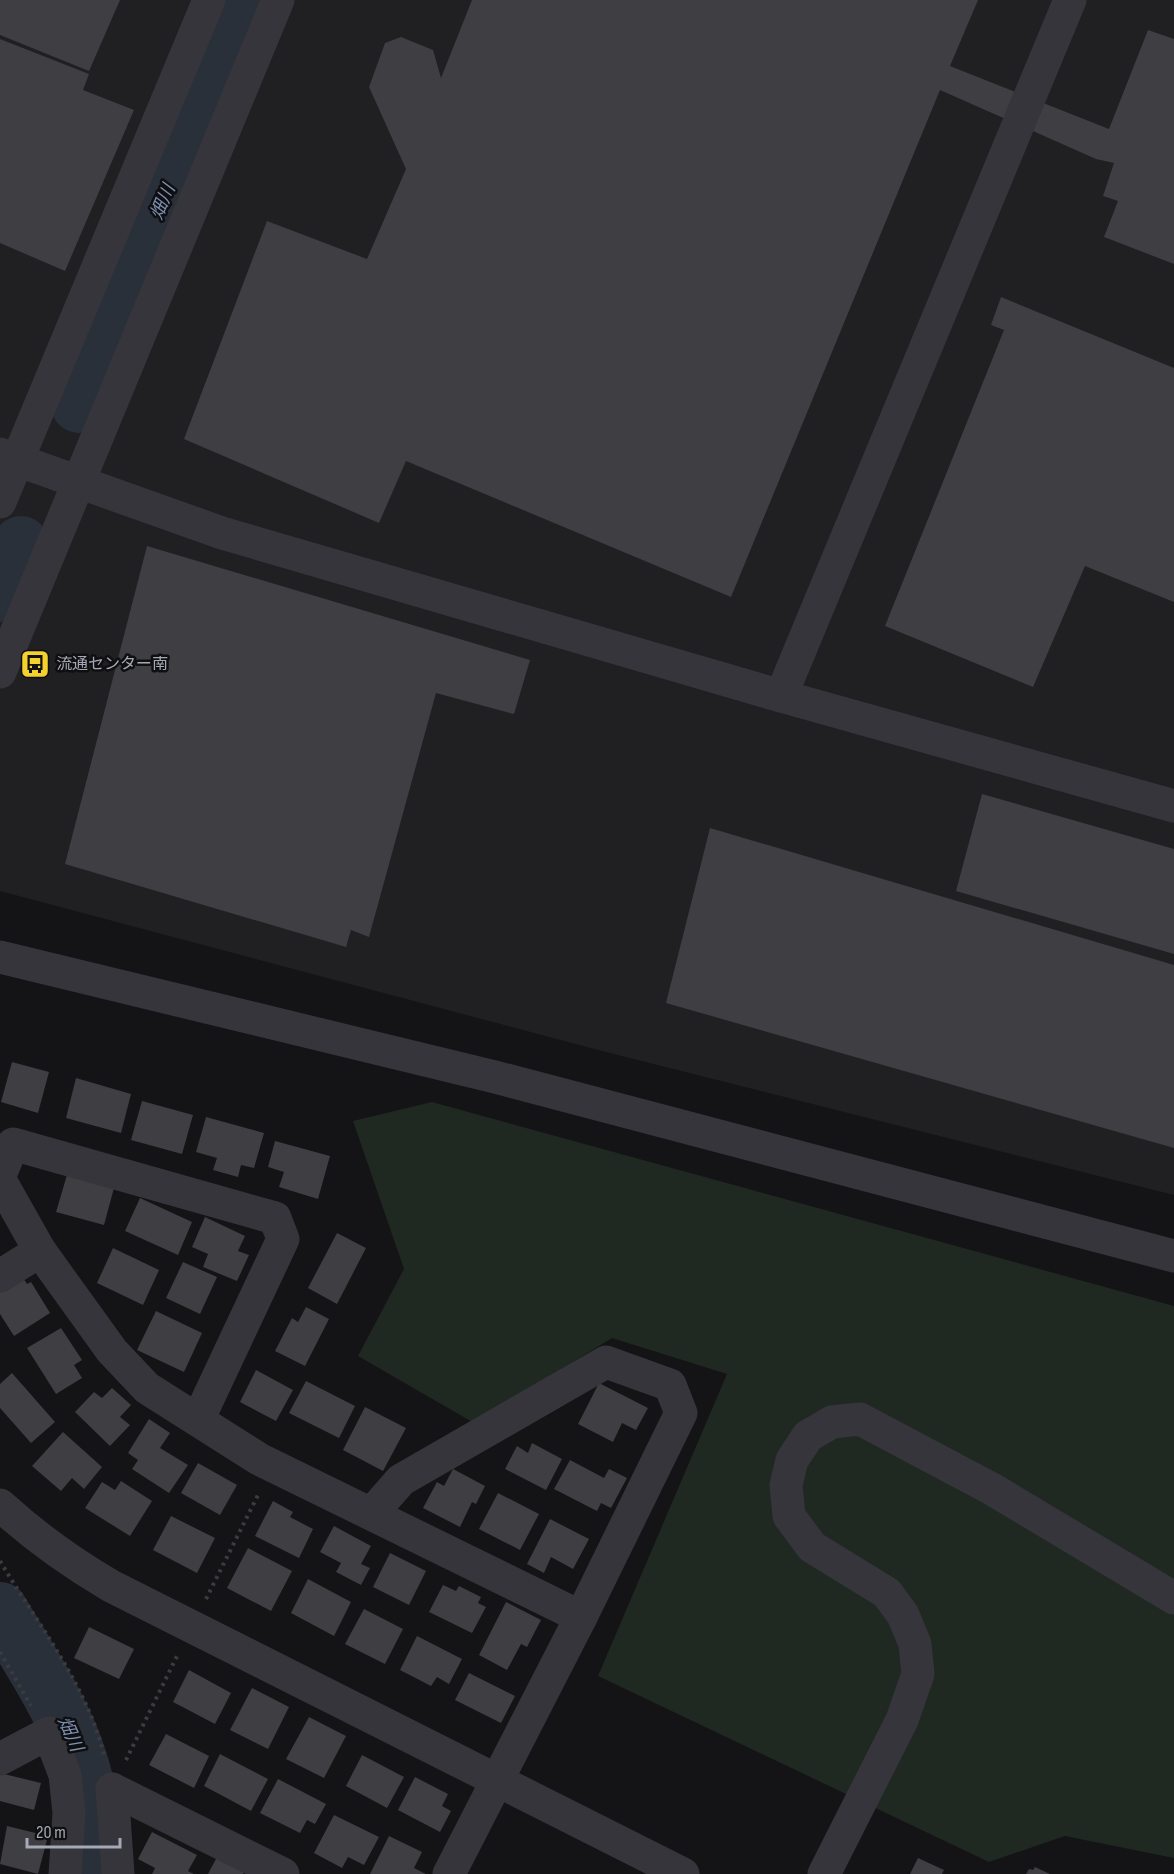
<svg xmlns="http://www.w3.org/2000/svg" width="1174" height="1874" viewBox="0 0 1174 1874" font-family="'Sofia Sans Condensed','Noto Sans JP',sans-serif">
<rect width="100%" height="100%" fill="#141416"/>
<path fill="#202023" d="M0,0H1174V1195L602,1051L0,891Z"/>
<path fill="#202822" d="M432,1102L1174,1306V1858L1065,1836L989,1862L598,1676L727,1374L612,1338L474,1423L358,1356L404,1269L353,1121Z"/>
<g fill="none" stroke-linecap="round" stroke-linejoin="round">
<g stroke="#2a3039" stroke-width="56">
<path d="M79,405L247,0"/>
<path d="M0,594L21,544"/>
<path d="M0,1610C49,1692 108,1772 88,1874"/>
</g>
</g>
<g fill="#3e3e43">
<path d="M0,0H120L89,71L0,35Z"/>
<path d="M472,0H978L950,66L1109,129L1148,30L1174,39V264L1104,237L1118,201L1103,196L1114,163L1096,159L940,90L731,597L406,461L379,523L184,439L267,221L367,259L406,169L369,87L385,43L401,37L433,50L441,78Z"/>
<path d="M0,39L89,74L83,90L134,110L65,271L0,243Z"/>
<path d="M1001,297L1174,368V602L1085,566L1033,687L885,626L1004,330L991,325Z"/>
<path d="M147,546L530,660L514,714L436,693L369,937L351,930L346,947L65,864Z"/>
<path d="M982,794L1174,849V954L956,891Z"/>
<path d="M710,828L1174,965V1148L666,1003Z"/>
<path d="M12,1062L49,1072L38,1113L1,1102Z"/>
<path d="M76,1078L131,1094L121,1133L66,1118Z"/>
<path d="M142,1101L193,1115L182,1154L131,1140Z"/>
<path d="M206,1117L264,1133L254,1168L241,1165L238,1177L213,1170L217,1158L196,1152Z"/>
<path d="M275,1141L330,1156L318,1199L279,1187L284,1172L268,1167Z"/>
<path d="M67,1175L114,1188L104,1225L56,1212Z"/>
<path d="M140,1198L192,1222L178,1255L125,1231Z"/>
<path d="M205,1217L245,1236L238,1251L249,1255L237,1281L203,1267L208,1254L192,1247Z"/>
<path d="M337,1233L366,1248L337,1304L308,1288Z"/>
<path d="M113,1248L159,1270L143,1305L97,1283Z"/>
<path d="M183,1262L217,1277L200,1314L166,1298Z"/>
<path d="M21,1275L27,1284L31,1282L50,1313L14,1336L0,1314V1288Z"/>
<path d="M306,1307L329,1319L305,1366L275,1351L292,1318L298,1322Z"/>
<path d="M156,1311L202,1333L184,1372L137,1350Z"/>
<path d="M61,1328L82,1360L74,1365L82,1378L56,1394L27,1348Z"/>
<path d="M256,1370L293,1390L276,1421L240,1402Z"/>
<path d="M12,1373L55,1422L31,1443L0,1408V1384Z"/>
<path d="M306,1381L355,1406L339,1438L289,1413Z"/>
<path d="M599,1383L648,1408L636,1430L622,1423L613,1442L578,1424Z"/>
<path d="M112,1388L131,1405L120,1417L130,1425L110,1446L75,1412L94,1392L102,1398Z"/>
<path d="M365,1407L406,1428L383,1471L343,1450Z"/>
<path d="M149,1419L170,1433L160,1448L188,1465L169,1493L132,1469L138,1460L128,1453Z"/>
<path d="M63,1432L102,1467L84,1489L72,1478L61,1491L32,1466Z"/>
<path d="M532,1443L562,1459L546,1490L505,1469L517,1446L528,1453Z"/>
<path d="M570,1460L604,1478L609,1469L627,1478L611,1508L601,1503L597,1511L554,1489Z"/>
<path d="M198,1463L237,1485L220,1515L181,1493Z"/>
<path d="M453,1469L485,1486L476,1504L472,1502L460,1527L423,1508L437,1482L444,1486Z"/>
<path d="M121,1481L152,1501L130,1536L85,1508L102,1482L115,1490Z"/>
<path d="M498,1493L539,1514L520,1550L479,1529Z"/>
<path d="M273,1501L293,1512L290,1517L313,1529L299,1558L255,1536Z"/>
<path d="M171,1516L215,1538L197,1573L153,1550Z"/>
<path d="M550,1519L589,1539L573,1569L551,1557L544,1573L527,1564Z"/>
<path d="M334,1526L371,1546L361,1564L370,1568L361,1585L336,1572L341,1563L320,1552Z"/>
<path d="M248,1548L292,1571L271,1611L227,1588Z"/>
<path d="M390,1553L426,1571L409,1605L373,1587Z"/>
<path d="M308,1579L351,1602L334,1636L291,1613Z"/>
<path d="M443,1585L456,1591L459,1586L481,1597L478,1603L486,1607L472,1633L429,1612Z"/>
<path d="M506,1602L541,1620L527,1647L521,1644L507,1670L479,1655Z"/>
<path d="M364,1609L403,1629L385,1664L345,1644Z"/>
<path d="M89,1627L134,1649L119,1679L74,1658Z"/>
<path d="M417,1636L462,1659L449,1684L437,1677L431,1686L400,1670Z"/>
<path d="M189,1670L231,1693L215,1724L173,1702Z"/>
<path d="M469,1673L515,1696L501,1723L455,1700Z"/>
<path d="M252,1688L289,1707L268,1749L230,1730Z"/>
<path d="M309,1717L346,1736L324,1778L286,1759Z"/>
<path d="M166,1734L209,1756L194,1788L149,1765Z"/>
<path d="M220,1754L268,1779L251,1811L204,1786Z"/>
<path d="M362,1755L404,1777L387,1808L346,1786Z"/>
<path d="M0,1773L41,1783L34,1810L0,1801Z"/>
<path d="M415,1777L448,1794L442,1806L451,1811L440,1832L398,1810Z"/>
<path d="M278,1779L326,1804L315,1824L307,1820L300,1833L260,1813Z"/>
<path d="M334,1815L379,1837L364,1865L348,1857L342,1868L314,1853Z"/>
<path d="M7,1826L48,1836L38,1874L0,1864Z"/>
<path d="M152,1832L197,1855L188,1871L194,1874H152L155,1868L138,1859Z"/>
<path d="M389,1836L422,1852L414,1868L426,1874H370Z"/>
<path d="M217,1857L245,1871L243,1874H208Z"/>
<path d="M918,1858L944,1870L942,1874H910Z"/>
<path d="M1035,1867L1050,1874H1026L1029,1869L1033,1870Z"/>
</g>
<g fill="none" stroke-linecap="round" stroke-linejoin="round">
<g stroke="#3b3b42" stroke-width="4" stroke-dasharray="3 4.5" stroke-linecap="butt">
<path d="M0,1561C38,1625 88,1686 105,1759"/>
<path d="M206,1599L259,1493"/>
<path d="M0,1652L31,1706"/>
<path d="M126,1760L178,1654"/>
</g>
<g stroke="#35353b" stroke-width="33">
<path d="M0,454L222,533L781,696L1174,806"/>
<path d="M0,502L209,0"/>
<path d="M0,672L278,0"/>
<path d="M781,696L1070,0"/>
<path d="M0,957L495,1077L1174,1256"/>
<path d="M0,1175L13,1144L275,1218L283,1239L198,1420"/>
<path d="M0,1180L40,1251L112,1351L147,1388L259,1459L581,1617"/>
<path d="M0,1276L40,1251"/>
<path d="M0,1505C35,1537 70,1562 111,1586L683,1874"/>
<path d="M372,1513L401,1480L606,1362L670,1385L681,1413L581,1617L449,1874"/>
<path d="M0,1759L49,1733L65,1775L69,1813L65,1874"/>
<path d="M112,1789L283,1874"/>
<path d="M112,1789L118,1874"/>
<path d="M824,1874L902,1720L918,1674L915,1644L903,1615L887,1593L812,1547L789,1516L786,1485L792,1460L808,1436L832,1422L860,1419L992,1489L1174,1598"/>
</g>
</g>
<defs>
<g id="bus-square" transform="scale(1.5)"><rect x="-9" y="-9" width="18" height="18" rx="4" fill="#f4d12e" stroke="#0f0f11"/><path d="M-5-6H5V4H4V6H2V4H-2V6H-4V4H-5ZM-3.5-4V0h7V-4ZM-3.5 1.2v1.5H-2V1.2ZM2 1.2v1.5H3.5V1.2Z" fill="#111"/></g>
</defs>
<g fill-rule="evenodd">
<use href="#bus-square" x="35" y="664"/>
</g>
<g text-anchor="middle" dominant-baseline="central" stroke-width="5" stroke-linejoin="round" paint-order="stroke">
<g font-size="16" fill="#a5a8b6" stroke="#0f0f11" text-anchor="start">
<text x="56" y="664">流通センター南</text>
</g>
<g font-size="18" font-style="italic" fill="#7c90b2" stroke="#0f0f11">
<text transform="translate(163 202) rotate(-67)">畑川</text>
<text transform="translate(70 1734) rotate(66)">畑川</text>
</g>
</g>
<path d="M27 1838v9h93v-9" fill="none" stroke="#a5a8b6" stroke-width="3"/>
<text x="36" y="1838" font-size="18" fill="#a5a8b6" stroke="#0f0f11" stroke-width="4.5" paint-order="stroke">20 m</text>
</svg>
